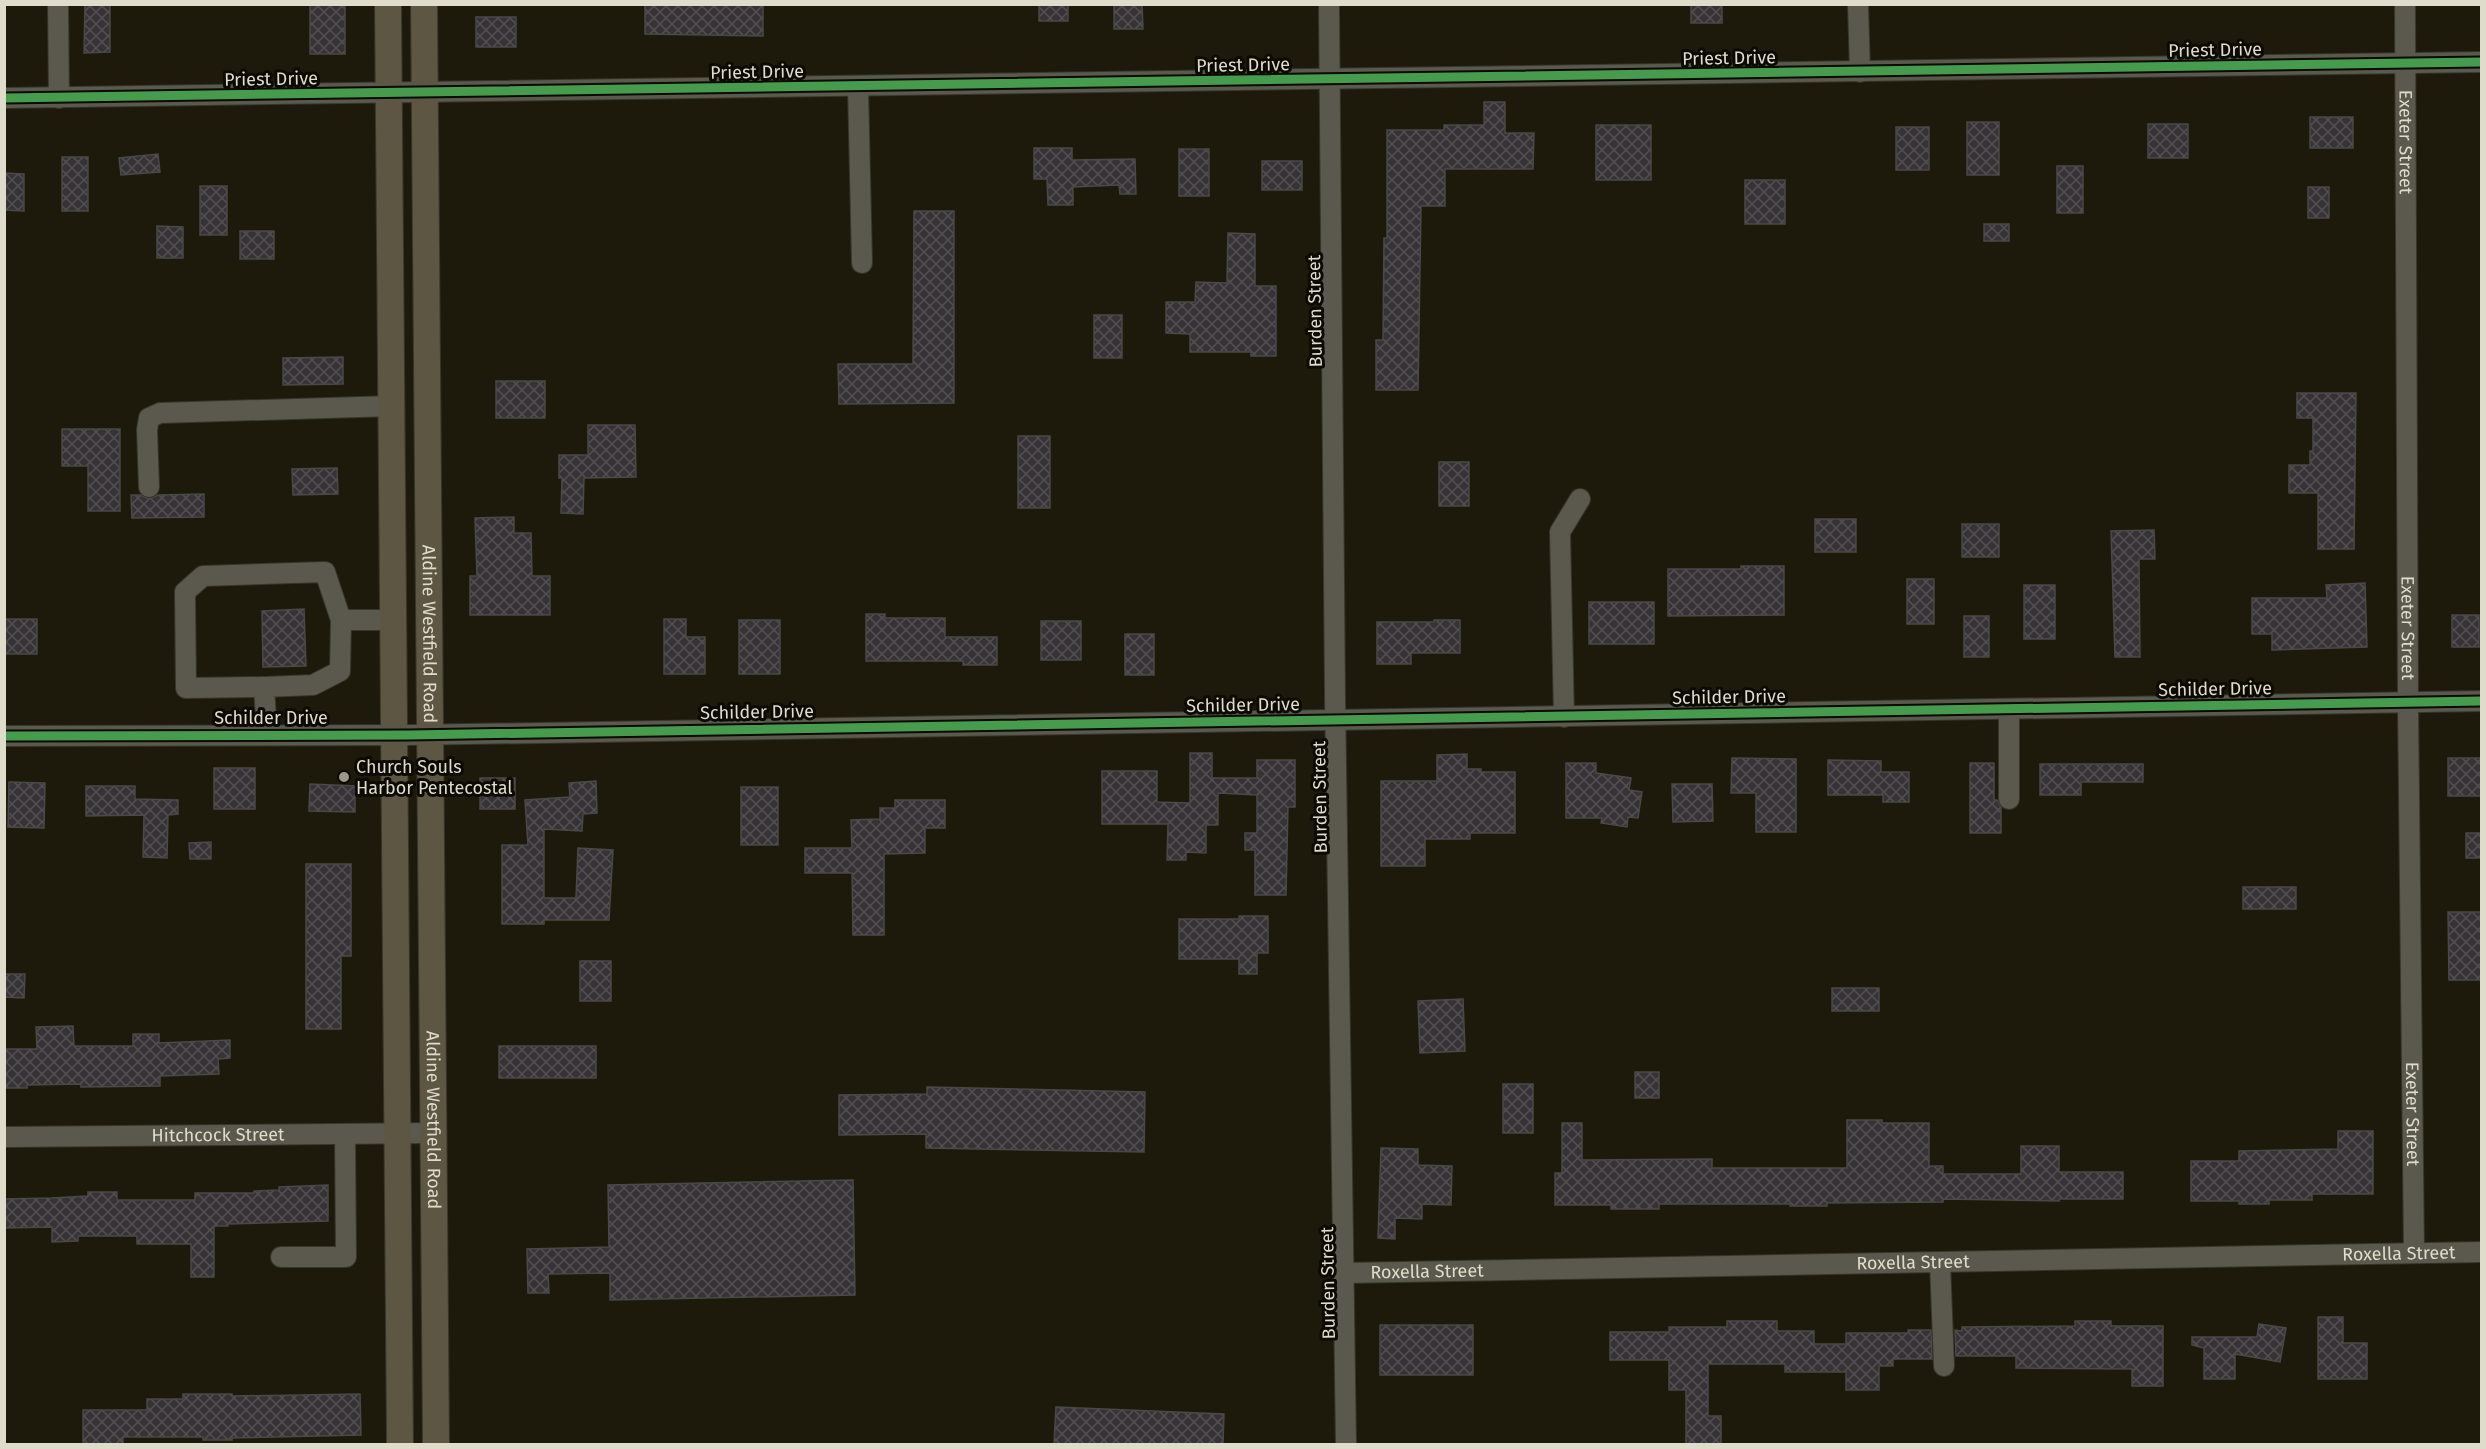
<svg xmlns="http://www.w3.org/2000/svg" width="2486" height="1449" viewBox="0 0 2486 1449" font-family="'Fira Sans',sans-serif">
<defs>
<pattern id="building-cross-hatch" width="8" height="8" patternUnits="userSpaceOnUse" patternTransform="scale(1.5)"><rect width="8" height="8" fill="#363236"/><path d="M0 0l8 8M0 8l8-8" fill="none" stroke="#534f52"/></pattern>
</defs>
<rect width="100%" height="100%" fill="#1d1a0b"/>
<g fill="url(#building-cross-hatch)" stroke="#4b4848" stroke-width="1.5">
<path d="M85,4H110V52L84,53Z"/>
<rect x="310" y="4" width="35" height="50"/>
<path d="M645,4H763V36L645,34Z"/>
<rect x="1039" y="4" width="29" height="17"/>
<path d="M1114,4H1142L1143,29H1114Z"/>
<rect x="1691" y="4" width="31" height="19"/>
<rect x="476" y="17" width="40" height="30"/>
<path d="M1484,102H1505V133H1534L1533,169H1445V206H1421L1418,390H1376V340H1383L1384,238H1387V130H1444V125H1484Z"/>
<rect x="2310" y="117" width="43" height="31"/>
<rect x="1967" y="122" width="32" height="53"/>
<rect x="2148" y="124" width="40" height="34"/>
<rect x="1596" y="125" width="55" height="55"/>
<rect x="1896" y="127" width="33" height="43"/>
<path d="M1034,148H1072V160L1135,159L1136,194H1120L1119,185L1073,187V205H1048L1047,179H1034Z"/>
<rect x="1179" y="149" width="30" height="47"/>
<path d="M158,154L160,172L121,175L119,158Z"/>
<rect x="62" y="157" width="26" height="54"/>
<rect x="1262" y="161" width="40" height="29"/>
<rect x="2057" y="166" width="26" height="47"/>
<path d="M4,173L24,174V211L4,210Z"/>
<rect x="1745" y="180" width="40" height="44"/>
<rect x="200" y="186" width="27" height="49"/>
<rect x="2308" y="187" width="21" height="31"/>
<path d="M914,211H954V403L839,404L838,364H913Z"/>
<rect x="1984" y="224" width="25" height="17"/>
<path d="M157,226L183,227V258H157Z"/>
<rect x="240" y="231" width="34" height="28"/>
<path d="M1228,233L1255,234V286H1276V356H1251V352H1190V334L1166,333V302H1195L1196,282L1227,283Z"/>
<rect x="1094" y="315" width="28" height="43"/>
<path d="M343,357V384L283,385V358Z"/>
<rect x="496" y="381" width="49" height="37"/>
<path d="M2297,393H2356L2354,549H2318V493H2289V465H2310V451H2313V418H2297Z"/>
<path d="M588,425H635L636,477L584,478L583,514L561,513L562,478H559V455H588Z"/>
<path d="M62,429H120V511H88V466H62Z"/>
<rect x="1018" y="436" width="32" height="72"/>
<rect x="1439" y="462" width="30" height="44"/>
<path d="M337,468L338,494L293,495L292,469Z"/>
<path d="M204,494V517L132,518L131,495H140L149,499L158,495Z"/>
<path d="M514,517V533H531L532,576H550V615H470V576H477L475,518Z"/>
<rect x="1815" y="519" width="41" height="33"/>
<rect x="1962" y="524" width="37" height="33"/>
<path d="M2154,530L2155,559H2139L2140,657H2115L2111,531Z"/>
<path d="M1741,566H1784V615L1668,616V569H1741Z"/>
<rect x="1907" y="579" width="27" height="45"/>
<path d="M2365,583L2367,647L2272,650V634H2252V598H2327L2326,585Z"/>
<rect x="2024" y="585" width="31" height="54"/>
<rect x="1589" y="602" width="65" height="42"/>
<path d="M304,609L306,666L263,667L262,611Z"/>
<path d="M866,614H885V618H945V637H997V665H963V661H866Z"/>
<rect x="2452" y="615" width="27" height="32"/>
<rect x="1964" y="616" width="25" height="41"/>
<rect x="4" y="619" width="33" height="35"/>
<path d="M664,619H686V637H705V674H664Z"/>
<rect x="739" y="620" width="41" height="54"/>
<path d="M1434,620H1460V653H1411V664H1377V622H1434Z"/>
<rect x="1041" y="621" width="40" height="39"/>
<rect x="1125" y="634" width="29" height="41"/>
<path d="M1190,753H1212V778H1257V760H1295V807H1288L1286,895H1255V850H1245V833H1257V795L1218,793V825H1206V853L1186,852V860H1167L1168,824H1102V771H1157V802L1190,803Z"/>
<path d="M1467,754V769H1481V772H1515V833H1470V839H1425V866H1381V781H1437V755Z"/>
<path d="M1732,758L1796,759V832H1756V793H1731Z"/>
<rect x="2448" y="758" width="33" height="38"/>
<path d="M1828,760L1881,761V772H1909V802H1883V795H1828Z"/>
<path d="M1566,763H1596V773L1631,778L1629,790L1642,792L1638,818L1628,817L1627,827L1601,823L1602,818H1566Z"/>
<path d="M1970,763H1994V800H1997L2001,807V833H1970Z"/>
<path d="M2040,764H2143V782H2081V795H2040Z"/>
<rect x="214" y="768" width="41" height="41"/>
<rect x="480" y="778" width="35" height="31"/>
<path d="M596,781L597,813L583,814L582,831L544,829V898H576L578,848L613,850L609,920H544V924H502V845H528L525,800L570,797L569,783Z"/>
<path d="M9,782L45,783L44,828L8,827Z"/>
<path d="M310,784L355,786V812L309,811Z"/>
<path d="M1672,784H1712L1713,821L1673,822Z"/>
<path d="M86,786H135V799L178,800V814L168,815L167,858L143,857L144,815L86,816Z"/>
<rect x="741" y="787" width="37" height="58"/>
<path d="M895,800H945V828H925V853L884,854V935H853L852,873H805V848H852L851,820L880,819V808H895Z"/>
<rect x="2466" y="833" width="15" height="25"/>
<path d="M211,842V859H190L189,843Z"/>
<path d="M306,864H351V956H341V1029H306Z"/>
<rect x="2243" y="887" width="53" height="22"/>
<path d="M2448,912H2481V980H2449Z"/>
<path d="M1239,916H1268V953H1257V974H1239V959H1179V919H1239Z"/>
<rect x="580" y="961" width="31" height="40"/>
<path d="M4,974H25L24,998L4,997Z"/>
<rect x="1832" y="988" width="47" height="23"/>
<path d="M1463,999L1465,1051L1420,1053L1418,1001Z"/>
<path d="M73,1026L74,1046H133V1034H159V1043L230,1040V1058L218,1059L219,1074L160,1076V1086L81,1087V1084L27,1085V1088H4V1049H37L36,1027Z"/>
<rect x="499" y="1046" width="97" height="32"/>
<rect x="1635" y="1072" width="24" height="26"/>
<rect x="1503" y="1084" width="30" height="49"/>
<path d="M927,1087L1145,1092L1144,1152L926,1148V1134L839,1135V1095L927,1094Z"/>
<path d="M1847,1120H1882V1123H1929V1166H1943V1174H2021V1146H2059V1172H2123V1199H2059V1201L1943,1199V1202L1827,1203V1206H1790V1204H1659V1209H1611V1205H1555V1173H1562V1123H1582V1160L1712,1159V1168H1847Z"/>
<path d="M2338,1131H2373V1194H2312V1200H2269V1204H2239V1201H2191V1161H2239V1151L2338,1149Z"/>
<path d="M1381,1148L1418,1149V1165L1452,1166L1451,1205L1422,1204V1219L1395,1218V1239L1378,1238Z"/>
<path d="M853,1180L855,1295L610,1300V1273L548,1274L549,1293H528L527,1249L609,1247L608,1185Z"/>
<path d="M328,1185V1221L228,1224V1226H214V1277H191V1244H137V1236H78V1241L52,1242V1227L4,1228V1199L51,1198L88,1196V1192H117V1200H195V1193H254V1191L279,1190V1187Z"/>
<path d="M2318,1317H2343V1343H2367V1379H2318Z"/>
<path d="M1727,1321H1777V1331H1814V1344H1846V1333H1908V1330H1931L1932,1359H1893V1366H1879V1390H1846V1372H1785V1364H1708V1416H1721V1444H1686V1390H1669V1360H1610V1332H1669V1327H1727Z"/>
<path d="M2075,1321H2111V1326H2163V1386H2132V1369L2016,1368V1356H1956L1955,1330L1962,1331V1327L2075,1326Z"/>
<path d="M2259,1324L2286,1328L2280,1362L2235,1354V1379H2204V1348L2192,1345V1337H2257Z"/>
<rect x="1380" y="1325" width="93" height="50"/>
<path d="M183,1394H232V1396L360,1394L361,1435L232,1438V1440H203V1437H123V1444H83V1410H147V1399H183Z"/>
<path d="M1056,1407L1224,1414L1223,1444H1054Z"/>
</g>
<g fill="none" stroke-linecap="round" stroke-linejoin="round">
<g stroke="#38352b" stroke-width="22">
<g id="minor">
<path d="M58,4L59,98"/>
<path d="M1329,4L1335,697L1346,1444"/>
<path d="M1858,4L1860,72"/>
<path id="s1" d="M2405,4L2408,703L2414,1253"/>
<path d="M858,87L862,263"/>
<path d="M4,98L2482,62"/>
<path d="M149,487L147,430L149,418L160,413L392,406"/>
<path d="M264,687L186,688L185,592L203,576L325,572L341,620"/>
<path d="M2009,709V799"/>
<path d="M1564,717L1560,532L1580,499"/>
<path d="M267,735L264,687L313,685L340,671L341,620H394"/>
<path d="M4,736L409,735L2482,701"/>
<path id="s2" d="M4,1137L433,1133"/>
<path d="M281,1257H346L345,1134"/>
<path d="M1940,1262L1944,1366"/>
<path id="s3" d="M1345,1273L2482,1252"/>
</g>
</g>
<g stroke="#38352b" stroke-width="28">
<g id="major">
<path d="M388,4L400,1444"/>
<path id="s4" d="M424,4L436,1444"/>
</g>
</g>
<use href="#minor" stroke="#5b594e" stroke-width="20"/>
<use href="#major" stroke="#5c5643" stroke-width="26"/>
<g stroke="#0c0a02" stroke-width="13">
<g id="cycleway">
<path d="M4,98L2482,62"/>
<path d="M4,736L409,735L2482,701"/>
</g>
</g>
<use href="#cycleway" stroke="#469c4c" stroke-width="9"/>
</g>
<circle fill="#9b9888" stroke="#0c0a02" stroke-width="2" cx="344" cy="777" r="6"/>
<g text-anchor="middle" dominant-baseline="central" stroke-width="6" stroke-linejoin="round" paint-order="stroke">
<g font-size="18" fill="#dfdccb" stroke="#0c0a02">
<text transform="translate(2215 50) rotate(-1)">Priest Drive</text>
<text transform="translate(1729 58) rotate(-1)">Priest Drive</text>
<text transform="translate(1243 65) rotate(-1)">Priest Drive</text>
<text transform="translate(757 72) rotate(-1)">Priest Drive</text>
<text transform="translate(271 79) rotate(-1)">Priest Drive</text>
<text stroke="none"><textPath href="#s1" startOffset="138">Exeter Street</textPath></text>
<text transform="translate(1315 311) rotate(-91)">Burden Street</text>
<text stroke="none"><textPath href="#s1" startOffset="624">Exeter Street</textPath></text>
<text stroke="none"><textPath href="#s4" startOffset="630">Aldine Westfield Road</textPath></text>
<text transform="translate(2215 689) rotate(-1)">Schilder Drive</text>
<text transform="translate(1729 697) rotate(-1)">Schilder Drive</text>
<text transform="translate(1243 705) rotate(-1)">Schilder Drive</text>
<text transform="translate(757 712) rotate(-1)">Schilder Drive</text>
<text x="271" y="718">Schilder Drive</text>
<text transform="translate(1320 797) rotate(-91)">Burden Street</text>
<text stroke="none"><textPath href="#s1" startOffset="1110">Exeter Street</textPath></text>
<text stroke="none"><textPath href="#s4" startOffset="1116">Aldine Westfield Road</textPath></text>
<text stroke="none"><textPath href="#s2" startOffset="214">Hitchcock Street</textPath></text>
<text stroke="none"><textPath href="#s3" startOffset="1054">Roxella Street</textPath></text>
<text stroke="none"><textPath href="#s3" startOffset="568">Roxella Street</textPath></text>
<text stroke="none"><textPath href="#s3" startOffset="82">Roxella Street</textPath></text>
<text transform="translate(1328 1283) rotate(-91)">Burden Street</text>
</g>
<g font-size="18" fill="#dfdccb" stroke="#0c0a02" text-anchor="start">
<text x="356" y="767">Church Souls<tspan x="356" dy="21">Harbor Pentecostal</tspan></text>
</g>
</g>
<rect width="2486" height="1449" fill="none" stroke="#dfdccb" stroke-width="12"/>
</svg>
